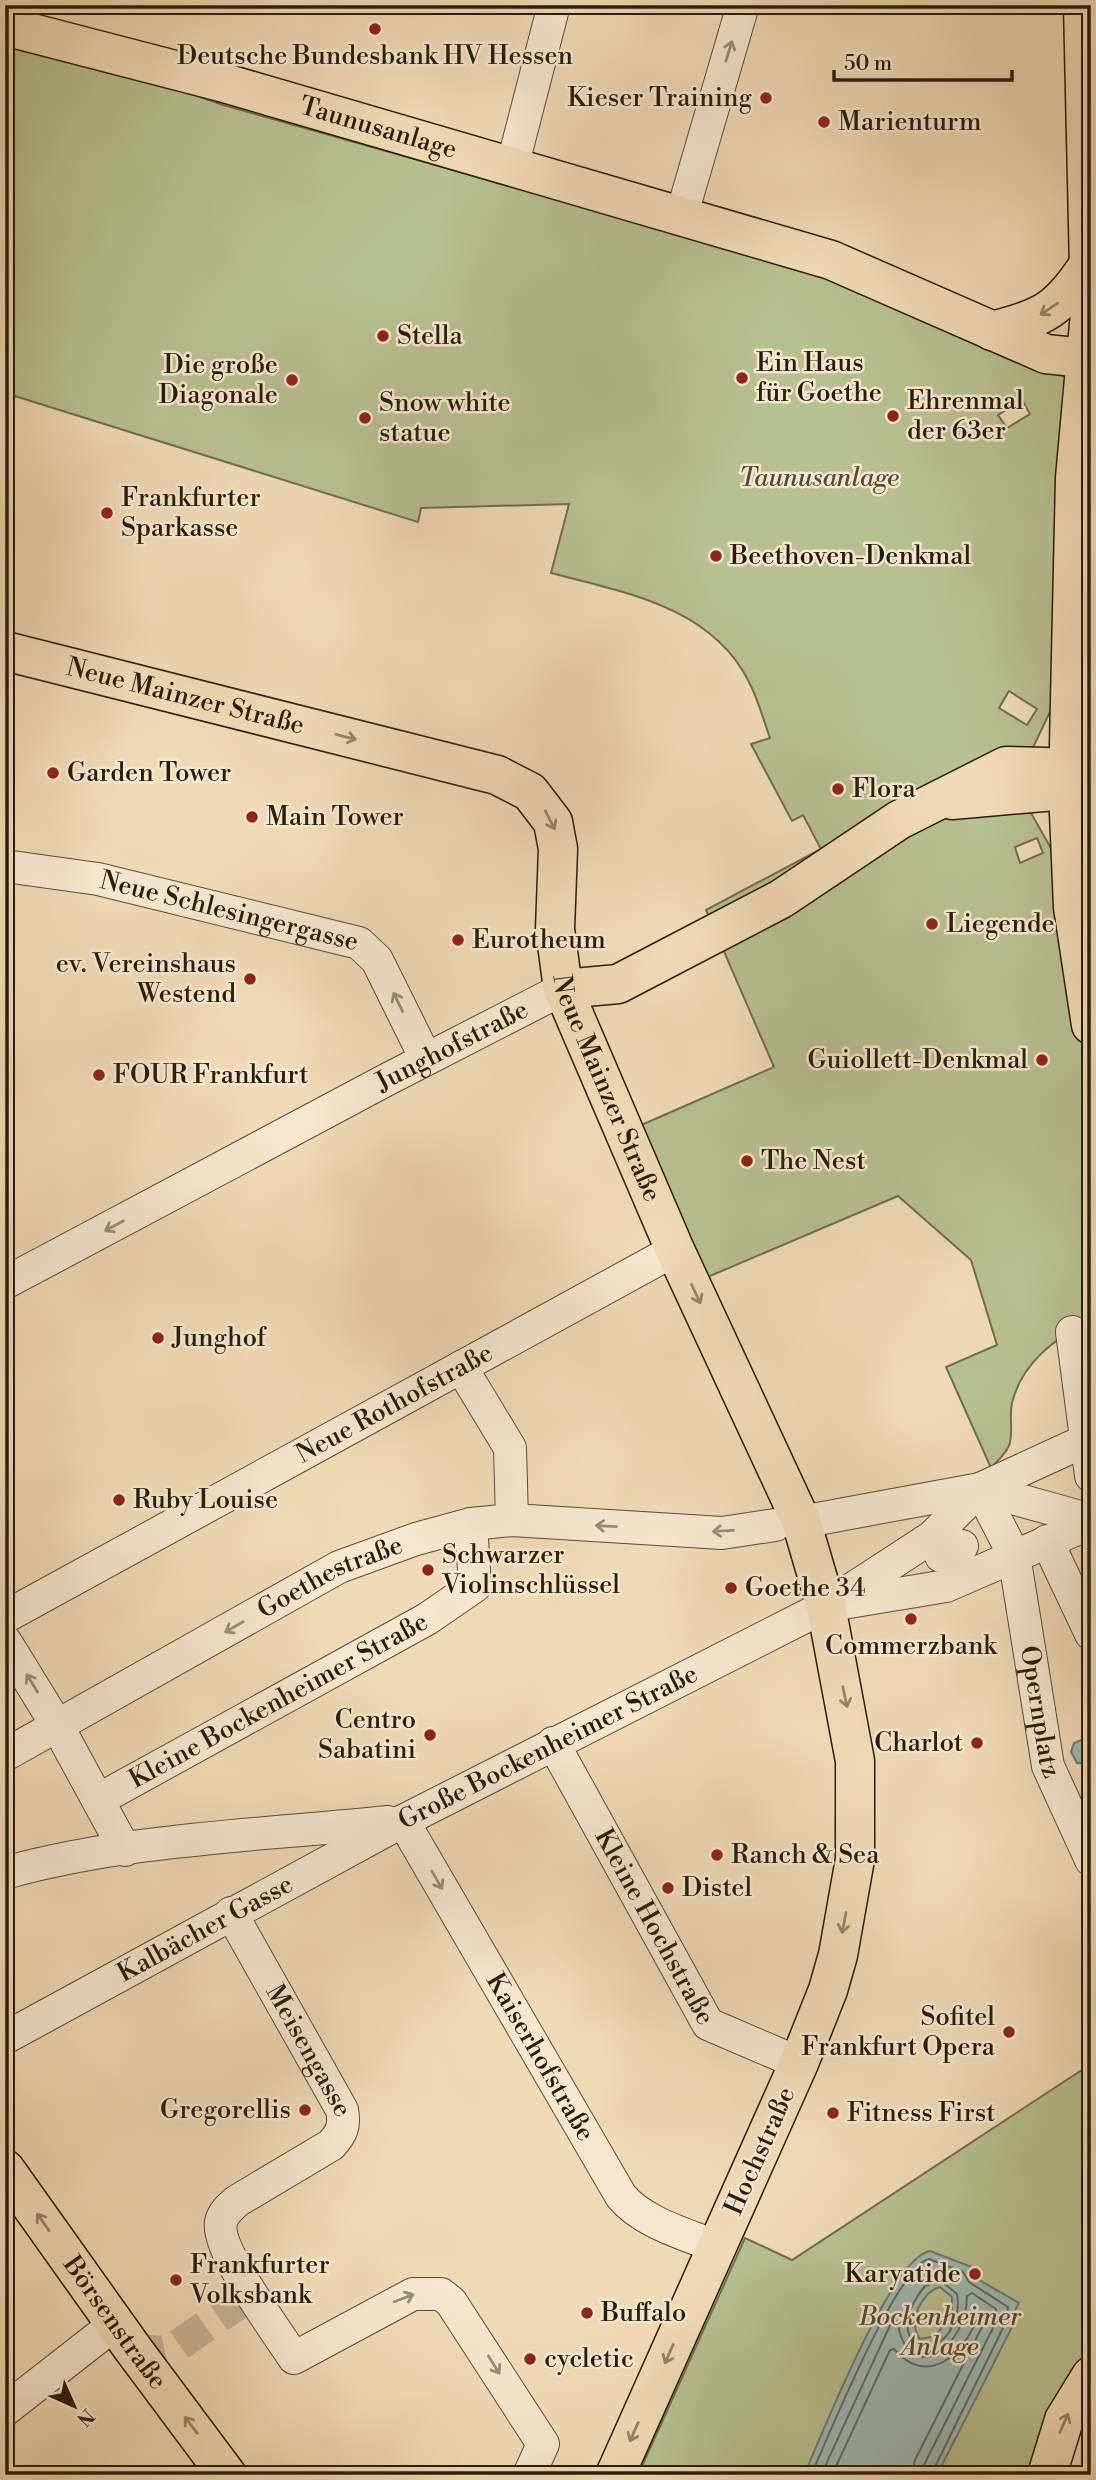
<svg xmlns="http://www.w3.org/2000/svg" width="1096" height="2480" viewBox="0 0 1096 2480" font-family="'Libre Bodoni',serif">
<rect width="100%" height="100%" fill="#f0dab5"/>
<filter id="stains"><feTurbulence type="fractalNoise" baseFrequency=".00286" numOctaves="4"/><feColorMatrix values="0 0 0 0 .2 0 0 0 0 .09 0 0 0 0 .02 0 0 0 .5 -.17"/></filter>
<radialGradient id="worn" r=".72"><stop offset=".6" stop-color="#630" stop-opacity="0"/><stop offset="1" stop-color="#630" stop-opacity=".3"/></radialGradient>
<g fill="#b7c090" stroke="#6f6e50" stroke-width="2" fill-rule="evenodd">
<path d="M23,35L223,105L825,275L1066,377L1070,670L1015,785L1072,885L1091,1025V1325C1054,1335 1021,1366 1012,1403C1009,1416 1013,1430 1010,1442C1009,1451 997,1461 991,1468L946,1367L997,1345L971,1260L898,1196L703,1279L632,1129L774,1067L706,910L821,849L803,815L792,821L751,744L770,738C763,719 758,699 749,682C712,607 624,592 551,573L569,504L421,508L418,522L5,393V36ZM1022,400L1030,414L1007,428L998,415ZM1009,691L1037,709L1027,725L999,708ZM1037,838L1043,853L1020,863L1015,847Z"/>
<path d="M1091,2064V2359L1037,2475H638L745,2238L792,2260Z"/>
</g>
<g fill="#9cb9b4" stroke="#6d7b72" stroke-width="2" fill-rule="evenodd">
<path d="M1086,1738L1091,1740V1764L1077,1763L1071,1752L1074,1743Z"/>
<path d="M930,2251L974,2268V2277L1019,2303L1011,2318L1014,2323L937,2475H804C822,2435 892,2256 930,2251ZM940,2287L952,2297V2311L936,2336L920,2339C907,2323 921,2292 940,2287Z"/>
</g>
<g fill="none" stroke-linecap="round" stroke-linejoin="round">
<g stroke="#626b62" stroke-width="2">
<path d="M940,2280L957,2294C962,2317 946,2352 918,2346C897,2330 911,2303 925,2286Z"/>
<path d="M811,2475C828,2438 897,2266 929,2259L963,2272L969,2282L1008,2307L1004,2326L931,2475"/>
<path d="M821,2475L892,2321H897C909,2390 967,2347 967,2296L972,2293L996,2309L995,2324L924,2465L923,2475"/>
<path d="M832,2475L890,2350L894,2349C928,2389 966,2353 978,2315L982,2314L984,2323L915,2460L912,2475"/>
</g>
<path stroke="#c8b494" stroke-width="32" stroke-dasharray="32 16" stroke-linecap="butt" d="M133,2349L159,2352L173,2349L252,2294"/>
<g stroke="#594c38" stroke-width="34">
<g id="minor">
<path d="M512,167L554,5"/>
<path d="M681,217L743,5"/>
<path id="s1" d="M5,866L98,879L359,943L377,960L426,1059"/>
<path id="s2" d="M5,1283L388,1079L563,989"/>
<path d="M1072,1332L1091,1476"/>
<path d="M461,1367L510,1448L512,1520"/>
<path id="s3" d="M980,1489L1014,1555L1048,1766L1091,1860"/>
<path d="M980,1489L1091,1520"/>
<path d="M812,1520L980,1489L1091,1438"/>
<path d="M1047,1541L1091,1634"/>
<path d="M941,1556L962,1546"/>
<path d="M837,1604L946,1586L1091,1523"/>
<path id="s4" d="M5,1617L675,1250"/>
<path d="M5,1641L58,1727L125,1850"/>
<path id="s5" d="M553,1743L708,2024L799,2063"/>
<path id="s6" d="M5,1755L339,1567L416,1539L471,1524L512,1520L722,1533L775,1525"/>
<path id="s7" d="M98,1800L427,1619L475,1586L471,1524"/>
<path id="s8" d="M403,1821L621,2196C643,2223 686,2234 717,2247"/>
<path d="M5,1873C125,1839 264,1835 388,1822"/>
<path id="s9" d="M231,1913L342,2110C345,2126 342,2133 331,2145L237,2201C230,2207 223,2213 221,2222C215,2249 278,2333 294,2358L413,2294H441L451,2302L543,2444L529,2475"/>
<path id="s10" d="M5,2038L403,1821L826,1606L932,1537L980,1489"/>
<path d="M5,2410L115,2324"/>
</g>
</g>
<g stroke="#271d0f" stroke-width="41">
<g id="major">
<path d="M1083,5L1090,313L1075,478L1068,790L1073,907L1091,1025"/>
<path id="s11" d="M5,26L221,82L831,260L1046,354L1084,358"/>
<path d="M992,331C1045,317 1059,310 1089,264"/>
<path id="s12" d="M5,651L497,775L530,792L553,822L558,849L555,929L563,989L675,1250L801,1521L826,1606L855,1761V1859L838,1955L828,1990L799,2063L615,2475"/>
<path d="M952,800L1090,788"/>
<path d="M563,989L618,984L781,899L899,820L1006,766L1047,767L1068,777L1083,793"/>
<path id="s13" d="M5,2169L133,2349L227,2475"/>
<path d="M1047,2475L1064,2420L1091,2376"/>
</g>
</g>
<use href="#minor" stroke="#f5e7cf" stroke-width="32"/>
<use href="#major" stroke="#f0dab5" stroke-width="38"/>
</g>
<defs><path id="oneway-shaft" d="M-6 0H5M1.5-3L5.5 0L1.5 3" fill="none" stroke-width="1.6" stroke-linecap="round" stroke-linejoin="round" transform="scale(1.75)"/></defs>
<g stroke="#988c79">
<use href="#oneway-shaft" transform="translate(729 51) rotate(-73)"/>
<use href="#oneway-shaft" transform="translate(398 1002) rotate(-116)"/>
<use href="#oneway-shaft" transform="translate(114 1226) rotate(152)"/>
<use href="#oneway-shaft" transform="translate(606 1526) rotate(-177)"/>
<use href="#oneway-shaft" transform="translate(723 1531) rotate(177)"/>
<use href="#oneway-shaft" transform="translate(234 1627) rotate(150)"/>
<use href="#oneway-shaft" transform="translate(32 1683) rotate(-121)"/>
<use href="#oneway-shaft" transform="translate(437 1880) rotate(60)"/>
<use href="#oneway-shaft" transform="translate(404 2298) rotate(-21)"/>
<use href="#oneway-shaft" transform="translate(494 2365) rotate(58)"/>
</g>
<g stroke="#96856a">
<use href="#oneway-shaft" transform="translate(1049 309) rotate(146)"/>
<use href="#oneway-shaft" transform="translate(346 737) rotate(14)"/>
<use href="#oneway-shaft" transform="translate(550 820) rotate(63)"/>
<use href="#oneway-shaft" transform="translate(696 1294) rotate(65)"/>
<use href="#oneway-shaft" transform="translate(845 1697) rotate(78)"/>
<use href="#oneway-shaft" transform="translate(844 1923) rotate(101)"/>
<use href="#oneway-shaft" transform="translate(43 2222) rotate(-125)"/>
<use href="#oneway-shaft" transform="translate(669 2354) rotate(114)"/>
<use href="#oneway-shaft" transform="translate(1064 2423) rotate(-66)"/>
<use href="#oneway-shaft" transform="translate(191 2425) rotate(-127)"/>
<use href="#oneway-shaft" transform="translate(634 2432) rotate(114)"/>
</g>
<g fill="#8f2418" stroke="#f5e7cf" stroke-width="2.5">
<circle cx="375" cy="29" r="7"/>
<circle cx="766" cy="98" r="7"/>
<circle cx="824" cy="122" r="7"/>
<circle cx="383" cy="336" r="7"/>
<circle cx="742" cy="378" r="7"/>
<circle cx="292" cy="380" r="7"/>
<circle cx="893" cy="416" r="7"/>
<circle cx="365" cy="418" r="7"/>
<circle cx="107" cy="513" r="7"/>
<circle cx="716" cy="556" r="7"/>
<circle cx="53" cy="773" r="7"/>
<circle cx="838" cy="789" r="7"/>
<circle cx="252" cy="817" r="7"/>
<circle cx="932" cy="924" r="7"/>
<circle cx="458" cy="940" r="7"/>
<circle cx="250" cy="979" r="7"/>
<circle cx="1042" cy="1060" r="7"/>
<circle cx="99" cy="1075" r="7"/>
<circle cx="747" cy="1161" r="7"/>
<circle cx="158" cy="1338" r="7"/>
<circle cx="119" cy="1500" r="7"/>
<circle cx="428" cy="1570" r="7"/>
<circle cx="731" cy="1588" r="7"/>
<circle cx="911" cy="1619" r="7"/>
<circle cx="430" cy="1735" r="7"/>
<circle cx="977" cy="1743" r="7"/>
<circle cx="717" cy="1855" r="7"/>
<circle cx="668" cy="1888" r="7"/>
<circle cx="1009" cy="2032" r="7"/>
<circle cx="305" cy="2110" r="7"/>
<circle cx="833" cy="2113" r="7"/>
<circle cx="975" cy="2274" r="7"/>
<circle cx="176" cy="2280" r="7"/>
<circle cx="587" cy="2313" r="7"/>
<circle cx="530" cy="2359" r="7"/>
</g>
<g text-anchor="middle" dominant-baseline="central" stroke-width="5" stroke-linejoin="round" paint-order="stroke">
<g font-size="26" fill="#271d0f" stroke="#f5e7cf" text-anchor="start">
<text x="375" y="56" text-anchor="middle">Deutsche Bundesbank HV Hessen</text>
<text x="752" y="98" text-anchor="end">Kieser Training</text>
<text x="838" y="122">Marienturm</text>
<text x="397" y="336">Stella</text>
<text x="756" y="363">Ein Haus<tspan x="756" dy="30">für Goethe</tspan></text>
<text x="278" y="365" text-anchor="end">Die große<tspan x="278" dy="30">Diagonale</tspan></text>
<text x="907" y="401">Ehrenmal<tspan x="907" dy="30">der 63er</tspan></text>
<text x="379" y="403">Snow white<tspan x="379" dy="30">statue</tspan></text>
<text x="121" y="498">Frankfurter<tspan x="121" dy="30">Sparkasse</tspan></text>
<text x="730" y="556">Beethoven-Denkmal</text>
<text x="67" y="773">Garden Tower</text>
<text x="852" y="789">Flora</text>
<text x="266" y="817">Main Tower</text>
<text x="946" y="924">Liegende</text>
<text x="472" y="940">Eurotheum</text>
<text x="236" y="964" text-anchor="end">ev. Vereinshaus<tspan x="236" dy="30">Westend</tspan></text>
<text x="1028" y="1060" text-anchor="end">Guiollett-Denkmal</text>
<text x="113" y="1075">FOUR Frankfurt</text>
<text x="761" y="1161">The Nest</text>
<text x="172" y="1338">Junghof</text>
<text x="133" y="1500">Ruby Louise</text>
<text x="442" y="1555">Schwarzer<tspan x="442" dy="30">Violinschlüssel</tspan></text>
<text x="745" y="1588">Goethe 34</text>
<text x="911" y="1646" text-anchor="middle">Commerzbank</text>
<text x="416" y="1720" text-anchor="end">Centro<tspan x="416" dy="30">Sabatini</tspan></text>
<text x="963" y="1743" text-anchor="end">Charlot</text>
<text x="731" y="1855">Ranch &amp; Sea</text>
<text x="682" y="1888">Distel</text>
<text x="995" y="2017" text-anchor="end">Sofitel<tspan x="995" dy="30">Frankfurt Opera</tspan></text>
<text x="291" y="2110" text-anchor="end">Gregorellis</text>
<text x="847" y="2113">Fitness First</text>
<text x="190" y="2265">Frankfurter<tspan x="190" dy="30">Volksbank</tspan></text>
<text x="961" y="2274" text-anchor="end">Karyatide</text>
<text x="601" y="2313">Buffalo</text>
<text x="544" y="2359">cycletic</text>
</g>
<g font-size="26" fill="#271d0f" stroke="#f5e7cf">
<text stroke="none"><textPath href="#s11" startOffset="387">Taunusanlage</textPath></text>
<text stroke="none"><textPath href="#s12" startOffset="186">Neue Mainzer Straße</textPath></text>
<text stroke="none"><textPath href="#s1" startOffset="229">Neue Schlesingergasse</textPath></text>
<text stroke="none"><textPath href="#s2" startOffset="506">Junghofstraße</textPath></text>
<text stroke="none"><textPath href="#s12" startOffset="858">Neue Mainzer Straße</textPath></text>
<text stroke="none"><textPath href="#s4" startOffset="444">Neue Rothofstraße</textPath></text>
<text stroke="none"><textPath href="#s6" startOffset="371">Goethestraße</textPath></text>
<text stroke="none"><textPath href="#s7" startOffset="206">Kleine Bockenheimer Straße</textPath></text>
<text stroke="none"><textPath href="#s3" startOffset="233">Opernplatz</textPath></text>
<text stroke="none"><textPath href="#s10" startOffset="616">Große Bockenheimer Straße</textPath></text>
<text stroke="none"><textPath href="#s5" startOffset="210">Kleine Hochstraße</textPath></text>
<text stroke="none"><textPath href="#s10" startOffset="228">Kalbächer Gasse</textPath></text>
<text stroke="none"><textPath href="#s9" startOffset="158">Meisengasse</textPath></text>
<text stroke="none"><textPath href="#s8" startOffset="273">Kaiserhofstraße</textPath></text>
<text transform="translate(760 2151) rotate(-66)">Hochstraße</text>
<text stroke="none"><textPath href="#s13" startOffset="189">Börsenstraße</textPath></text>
</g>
<g font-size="26" font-style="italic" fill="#524e36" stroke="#f5e7cf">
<text x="819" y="478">Taunusanlage</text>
<text x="940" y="2317">Bockenheimer<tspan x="940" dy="30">Anlage</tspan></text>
</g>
</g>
<rect width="1096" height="2480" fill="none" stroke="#f0dab5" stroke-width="28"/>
<rect x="7" y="7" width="1082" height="2466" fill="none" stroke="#271d0f" stroke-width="3.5"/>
<rect x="14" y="14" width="1068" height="2452" fill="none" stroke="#271d0f" stroke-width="2"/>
<g transform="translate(74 2406) rotate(135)" stroke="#f5e7cf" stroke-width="5" paint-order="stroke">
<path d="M0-5L12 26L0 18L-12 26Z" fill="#271d0f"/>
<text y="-10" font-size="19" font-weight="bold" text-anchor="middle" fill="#271d0f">N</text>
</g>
<path d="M834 70v10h178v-10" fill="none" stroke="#271d0f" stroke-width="3.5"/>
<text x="844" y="70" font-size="21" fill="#271d0f" stroke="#f5e7cf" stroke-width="5" paint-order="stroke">50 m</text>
<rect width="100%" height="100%" filter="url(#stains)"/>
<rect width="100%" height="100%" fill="url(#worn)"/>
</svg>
